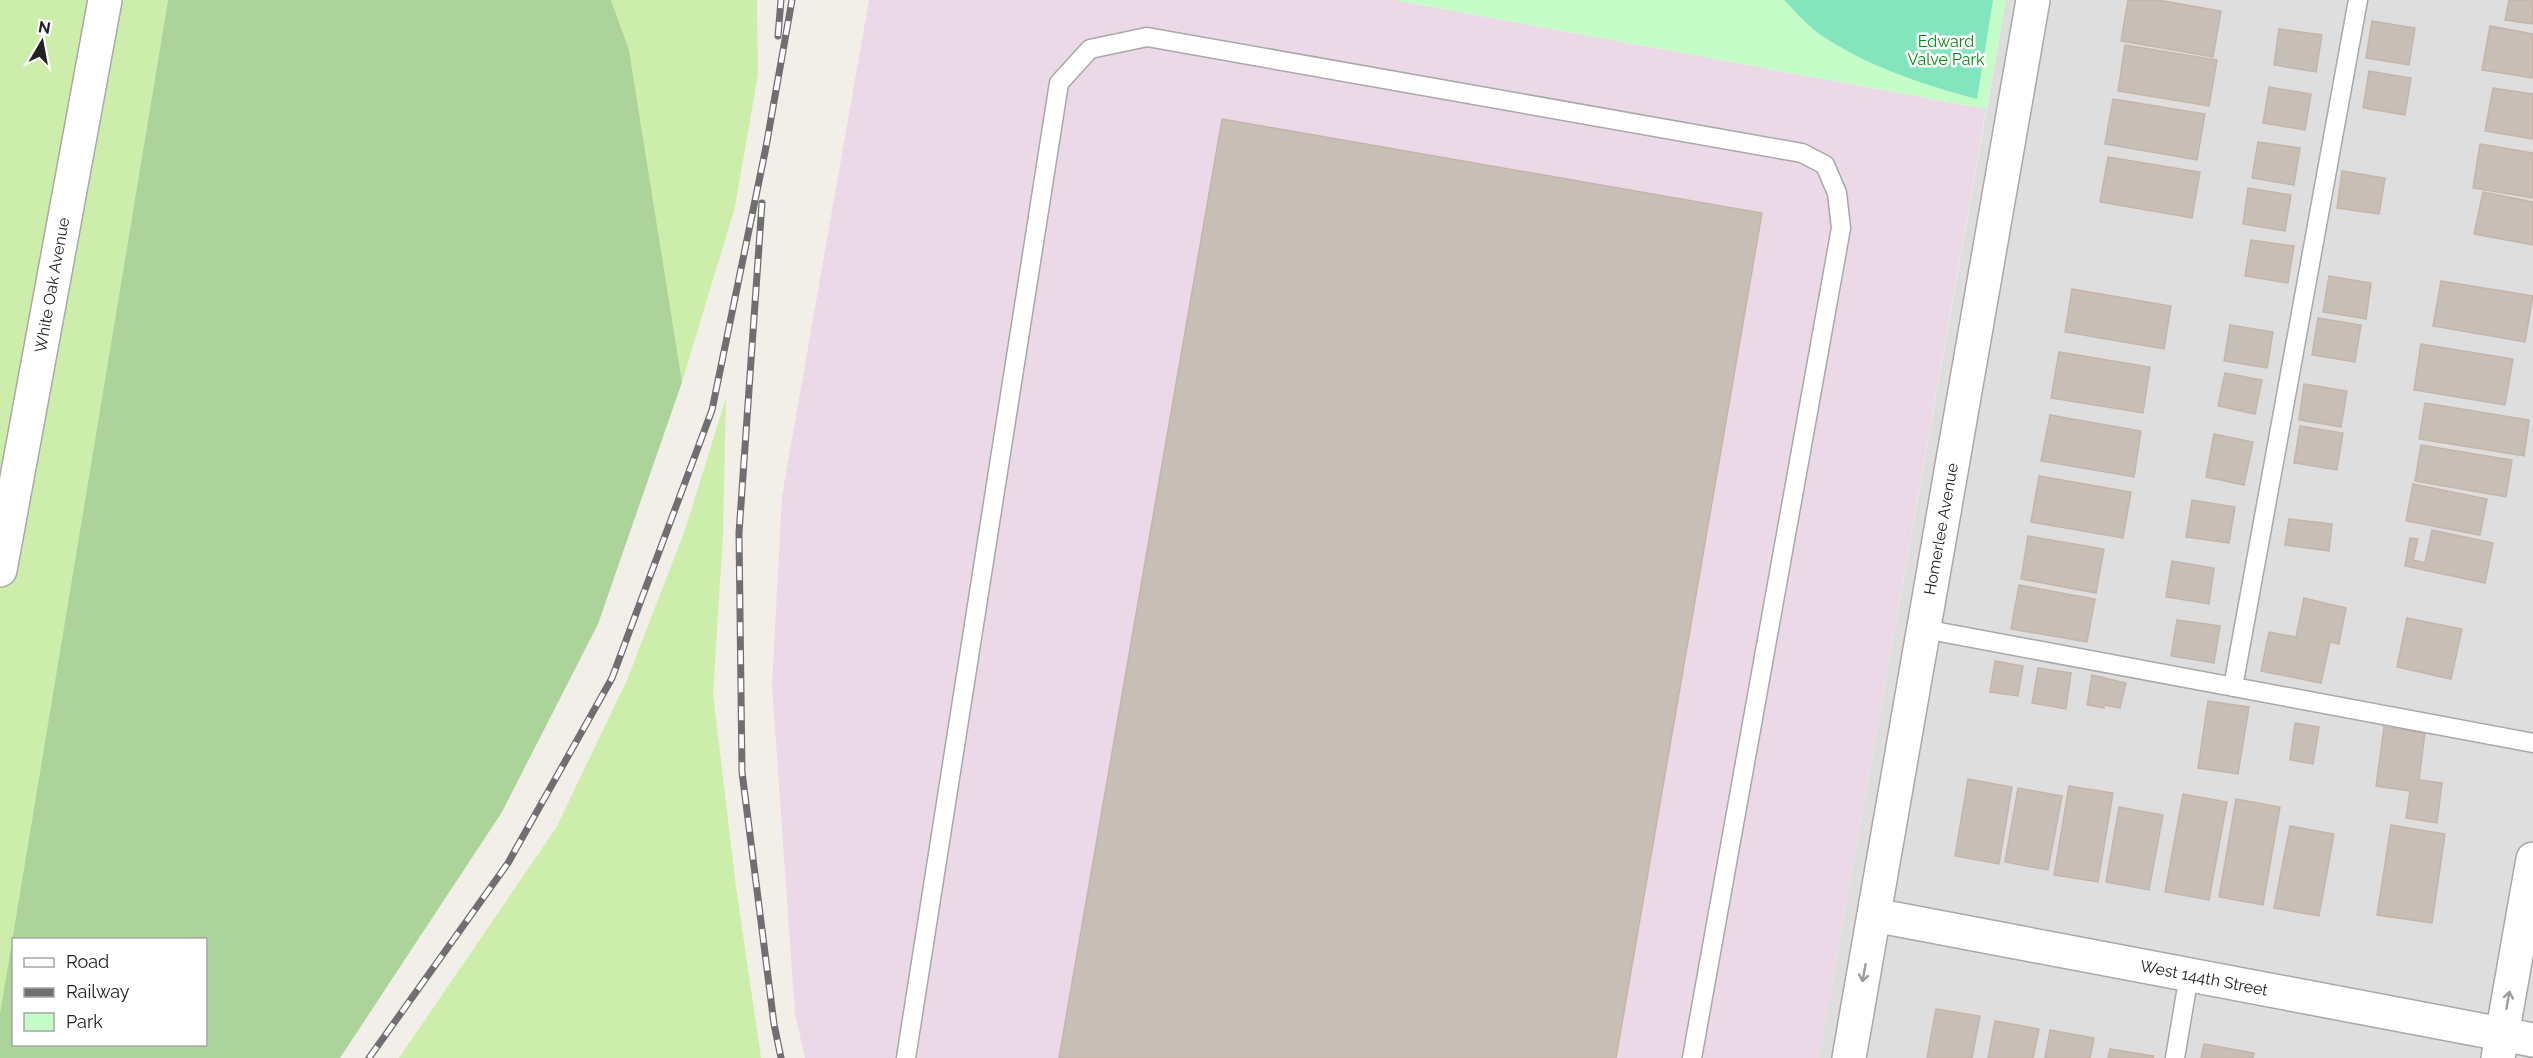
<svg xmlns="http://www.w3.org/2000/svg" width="2533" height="1058" viewBox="0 0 2533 1058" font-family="Raleway,sans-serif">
<rect width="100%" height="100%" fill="#f2eee8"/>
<path fill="#dfdede" d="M2006,0H2533V1058H1819Z"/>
<path fill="#ebd9e8" d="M869,0H1394L1986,109L1819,1058H805L795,1013L772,686L782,496Z"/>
<g fill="#cdeeab">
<path d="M0,0H168L0,1019Z"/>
<path d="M611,0H757L758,74L735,207L682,382L629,50Z"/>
<path d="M726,398L723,534L713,694L736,887L761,1058H399L556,828L627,680L685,530Z"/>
</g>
<path fill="#abd39a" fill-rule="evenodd" d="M168,0H611L629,50L682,382L598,624L502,812L340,1058H0V1014ZM14,940H206V1044H14Z"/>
<path fill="#c4fdc8" d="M1394,0H2006L1986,109Z"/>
<path fill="#82e5be" d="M1784,0H1993L1977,99C1921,84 1866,66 1818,33C1806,24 1795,11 1784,0Z"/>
<g fill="#c7beb6" stroke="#c5b5a9" stroke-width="1.5">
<path d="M2128,0H2158L2221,11L2213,57L2121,41Z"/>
<path d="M2509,0H2533V24L2505,20Z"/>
<path d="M2372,21L2415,28L2409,65L2366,58Z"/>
<path d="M2490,26L2533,34V78L2482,70Z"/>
<path d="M2279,29L2322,35L2316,72L2274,65Z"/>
<path d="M2125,45L2217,60L2209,106L2118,91Z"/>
<path d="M2369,71L2411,78L2405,115L2363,108Z"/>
<path d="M2269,87L2311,94L2305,130L2263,123Z"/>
<path d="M2493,88L2533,94V139L2485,131Z"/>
<path d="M2113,99L2205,114L2197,160L2105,144Z"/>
<path d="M1222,119L1762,213L1616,1058H1059Z"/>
<path d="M2258,142L2300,148L2294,185L2252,178Z"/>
<path d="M2480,144L2533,153V198L2473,188Z"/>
<path d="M2108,157L2200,172L2192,218L2100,202Z"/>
<path d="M2342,171L2385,178L2379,214L2337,208Z"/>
<path d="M2248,188L2291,195L2285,231L2243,224Z"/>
<path d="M2483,192L2533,202V245L2474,234Z"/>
<path d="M2251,240L2294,246L2288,283L2245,276Z"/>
<path d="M2329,276L2371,283L2366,319L2323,312Z"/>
<path d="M2441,281L2533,296L2525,342L2433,326Z"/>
<path d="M2072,289L2171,306L2164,349L2065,332Z"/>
<path d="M2318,318L2361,325L2355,362L2312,355Z"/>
<path d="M2230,325L2273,332L2267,368L2224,361Z"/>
<path d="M2421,344L2513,359L2505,405L2414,390Z"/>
<path d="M2059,352L2150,367L2143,413L2051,398Z"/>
<path d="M2225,373L2262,380L2255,414L2218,406Z"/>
<path d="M2304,384L2347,391L2341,427L2299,420Z"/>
<path d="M2425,403L2529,420L2524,456L2419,439Z"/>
<path d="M2050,415L2141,431L2134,477L2041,461Z"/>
<path d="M2300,426L2343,433L2337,470L2294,463Z"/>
<path d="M2214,434L2253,442L2244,485L2206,477Z"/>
<path d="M2421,445L2512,460L2506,497L2415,481Z"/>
<path d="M2039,476L2131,492L2123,538L2031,522Z"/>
<path d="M2413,484L2487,499L2480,535L2406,521Z"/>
<path d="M2192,500L2235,507L2229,543L2186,537Z"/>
<path d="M2289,519L2332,524L2329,551L2285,545Z"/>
<path d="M2432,530L2493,543L2485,583L2405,566L2410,538L2418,539L2413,560L2425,563Z"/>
<path d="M2028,536L2104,549L2096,593L2021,579Z"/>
<path d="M2172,561L2214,568L2209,604L2166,597Z"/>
<path d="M2019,585L2095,599L2087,642L2011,629Z"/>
<path d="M2304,598L2346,608L2339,644L2330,642L2321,683L2261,671L2269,632L2296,637Z"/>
<path d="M2407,618L2462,629L2451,679L2397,667Z"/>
<path d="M2177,620L2220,626L2214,663L2171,656Z"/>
<path d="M1995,661L2023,666L2018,696L1990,692Z"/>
<path d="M2038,668L2071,673L2066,709L2032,703Z"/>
<path d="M2092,675L2126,683L2120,708L2104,705V708L2087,705Z"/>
<path d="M2208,701L2249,707L2238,774L2198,768Z"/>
<path d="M2295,723L2319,727L2313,764L2290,760Z"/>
<path d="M2384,727L2425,733L2419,780L2442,783L2437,823L2406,818L2410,791L2376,786Z"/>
<path d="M1968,779L2012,787L1999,864L1955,856Z"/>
<path d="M2069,786L2113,793L2098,882L2054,875Z"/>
<path d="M2018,788L2062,796L2048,870L2005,862Z"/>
<path d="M2183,794L2227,802L2209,900L2165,892Z"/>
<path d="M2236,799L2280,807L2263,905L2219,897Z"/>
<path d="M2119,807L2163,815L2149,890L2106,882Z"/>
<path d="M2391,825L2445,834L2432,923L2377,915Z"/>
<path d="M2290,826L2334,834L2319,916L2274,908Z"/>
<path d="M1936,1009L1980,1016L1972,1058H1927Z"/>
<path d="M1995,1021L2039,1029L2033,1058H1988Z"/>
<path d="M2050,1030L2094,1038L2090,1058H2045Z"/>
<path d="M2204,1044L2254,1053L2253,1058H2201Z"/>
<path d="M2110,1049L2154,1056L2153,1058H2108Z"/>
</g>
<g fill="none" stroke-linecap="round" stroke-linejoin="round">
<g stroke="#a8a8a8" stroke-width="21">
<g id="service">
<path d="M1924,629L2533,743"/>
<path d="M2233,687L2358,0"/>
<path d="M906,1058L1059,83L1090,49L1147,37L1802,153L1825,165L1837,193L1841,228L1692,1058"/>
<path d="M2175,1058L2189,975"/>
</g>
</g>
<g stroke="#a8a8a8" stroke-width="36">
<g id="minor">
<path d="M0,570L105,0"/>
<path d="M1874,915L2533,1040"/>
<path d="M1849,1058L2033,0"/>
<path d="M2498,1058L2533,859"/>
</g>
</g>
<use href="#service" stroke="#fff" stroke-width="18"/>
<use href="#minor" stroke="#fff" stroke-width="33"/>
<g stroke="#6f6f6f" stroke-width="7">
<g id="rail">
<path d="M778,36L781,0"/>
<path d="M762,203L739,533L742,772L774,1024L781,1058"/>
<path d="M369,1058L508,863L612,678L712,410L766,147L792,0"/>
</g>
</g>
<use href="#rail" stroke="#fff" stroke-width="4.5" stroke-dasharray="14" stroke-linecap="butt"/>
</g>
<defs><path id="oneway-shaft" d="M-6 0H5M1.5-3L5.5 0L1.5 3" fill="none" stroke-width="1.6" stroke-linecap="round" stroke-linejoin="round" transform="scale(1.5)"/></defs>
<g stroke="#9b9b9b">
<use href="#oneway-shaft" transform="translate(1864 973) rotate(100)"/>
<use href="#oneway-shaft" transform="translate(2508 1000) rotate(-80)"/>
</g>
<g text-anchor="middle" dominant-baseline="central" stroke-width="5" stroke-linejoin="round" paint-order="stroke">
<g font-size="16" fill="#05890f" stroke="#fff">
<text x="1946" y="41">Edward<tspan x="1946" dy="18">Valve Park</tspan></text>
</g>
<g font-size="16" fill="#212121" stroke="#fff">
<text transform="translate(52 285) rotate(-80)">White Oak Avenue</text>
<text transform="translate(1941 529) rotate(-80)">Homerlee Avenue</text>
<text transform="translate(2204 978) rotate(11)">West 144th Street</text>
</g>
</g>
<rect x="12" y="938" width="195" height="108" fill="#ffffff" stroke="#a6a6a6" stroke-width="1.5"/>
<rect x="24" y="958" width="30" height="9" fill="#ffffff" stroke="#a6a6a6" stroke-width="1.5"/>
<text x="66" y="968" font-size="18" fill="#212121">Road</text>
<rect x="24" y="988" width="30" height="9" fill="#6f6f6f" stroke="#a6a6a6" stroke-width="1.5"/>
<text x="66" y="998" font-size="18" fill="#212121">Railway</text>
<rect x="24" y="1013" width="30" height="18" fill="#c4fdc8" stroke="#a6a6a6" stroke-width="1.5"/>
<text x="66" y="1028" font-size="18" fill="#212121">Park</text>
<g transform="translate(42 42) rotate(10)" stroke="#ffffff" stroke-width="4.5" paint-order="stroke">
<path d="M0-4.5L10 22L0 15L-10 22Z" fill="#212121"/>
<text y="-9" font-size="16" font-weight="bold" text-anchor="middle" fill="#212121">N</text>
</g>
</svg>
